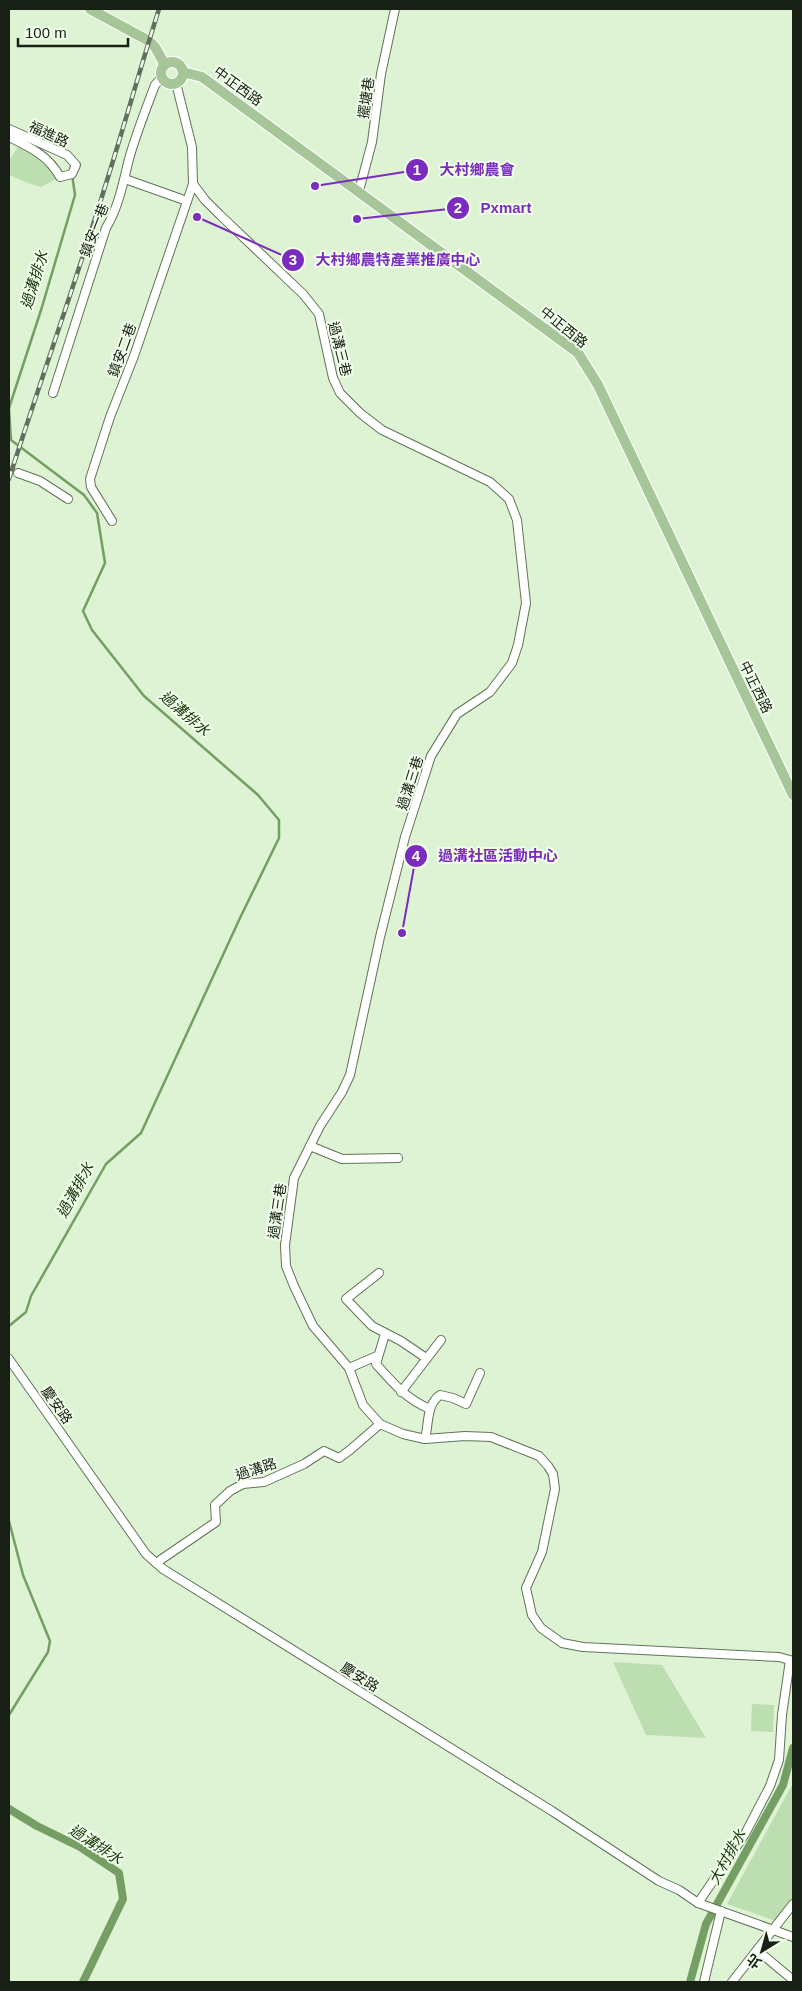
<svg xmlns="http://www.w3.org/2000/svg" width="802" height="1991" viewBox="0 0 802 1991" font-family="Helvetica,'Noto Sans TC',sans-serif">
<rect width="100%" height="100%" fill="#ddf3d4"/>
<g fill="#bddeb1">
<path d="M21,142L55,166L60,177L41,187L28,183L9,175V161Z"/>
<path d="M613,1662L662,1665L706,1738L646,1735Z"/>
<path d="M752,1704L774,1705L773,1732L751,1731Z"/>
<path d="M793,1783V1898L776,1921L727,1904Z"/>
</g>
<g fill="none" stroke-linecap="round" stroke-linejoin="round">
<g stroke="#759e64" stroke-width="2.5">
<path d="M9,1326L26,1312L31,1296L106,1164L141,1133L240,918L279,838V820L258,795L144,696L92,630L83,611L105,563L97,513L84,495L11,440L9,408L42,307L75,195L72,174"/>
<path d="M9,1521L23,1575L50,1641L48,1652L9,1715"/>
</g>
<g stroke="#759e64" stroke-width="8">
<path d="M9,1809L37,1826L80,1847L119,1873L123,1899L83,1982"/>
<path d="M690,1982L706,1924L783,1785L793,1748"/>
</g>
<path stroke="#bfd3b7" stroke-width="8" stroke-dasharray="8 4" stroke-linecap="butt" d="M9,469L18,473"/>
<g stroke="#607458" stroke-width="10">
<g id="minor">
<path d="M176,83L192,147L193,184L205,200L220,215L303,294L319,314L333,378L340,393L360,413L382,430L490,482L509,499L517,520L526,603L518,645L512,663L490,692L457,714L431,756L405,837L380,937L350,1075L342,1092L320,1126L294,1178L285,1245L286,1266L294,1286L313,1326L349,1368L363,1405L380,1424L403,1434L425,1439L465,1436L491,1437L539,1456L548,1466L553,1474L555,1489L542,1552L526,1588L532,1615L541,1628L562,1643L583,1647L779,1657L790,1660L782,1715L779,1760L770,1786L745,1834L698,1903"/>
<path d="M9,129L67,155L76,165L72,174L60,177C49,156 30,147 9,137"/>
<path d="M125,179L187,201"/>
<path d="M359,191L372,142L381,74L395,9"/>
<path d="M53,393L106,228C119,206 123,183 129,159C136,134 146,109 155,85L162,77"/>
<path d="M18,473L40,481L68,499"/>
<path d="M112,521L91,487L90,479L110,417L134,356L193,184"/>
<path d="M310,1146L342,1159L398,1158"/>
<path d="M379,1273L346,1299L372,1326L401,1341L426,1358"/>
<path d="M385,1334L376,1364C392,1382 406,1399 430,1409"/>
<path d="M9,1359L146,1554L163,1569L552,1811L659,1881L679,1890L698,1903L793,1937"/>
<path d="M349,1368L377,1356"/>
<path d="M401,1392L441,1340"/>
<path d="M425,1439C429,1424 426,1405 440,1395L453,1398L466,1404L480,1373"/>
<path d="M156,1563L216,1522L215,1505L230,1491L243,1484L264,1482L304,1464L324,1451L339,1458L350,1450L380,1424"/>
<path d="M757,1950L793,1980"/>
<path d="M704,1982L721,1911"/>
<path d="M732,1982L793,1904"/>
</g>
</g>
<g stroke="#fff" stroke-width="12">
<g id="major">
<path d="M90,9L149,41L155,47L165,65"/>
<circle cx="172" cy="73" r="11"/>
<path d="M183,72L202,77L578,353L598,385L793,795"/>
</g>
</g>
<use href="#minor" stroke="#fff" stroke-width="8"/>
<use href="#major" stroke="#a6c598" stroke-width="10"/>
<g stroke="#626f5d" stroke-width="4.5">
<path id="rail" d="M9,479C40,382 74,287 104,190C123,130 140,69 159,9"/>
</g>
<use href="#rail" stroke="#f0feeb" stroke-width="2.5" stroke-dasharray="8" stroke-linecap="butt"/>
</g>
<g text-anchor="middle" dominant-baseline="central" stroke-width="4" stroke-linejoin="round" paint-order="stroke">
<g font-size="14" fill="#182015" stroke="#f0feeb">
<text transform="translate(238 86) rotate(36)">中正西路</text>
<text transform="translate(366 98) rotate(-82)">擺塘巷</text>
<text transform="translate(49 134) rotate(25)">福進路</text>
<text transform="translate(94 230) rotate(-69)">鎮安一巷</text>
<text transform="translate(564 327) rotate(39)">中正西路</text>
<text transform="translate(340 349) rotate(76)">過溝三巷</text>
<text transform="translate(122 350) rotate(-70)">鎮安二巷</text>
<text transform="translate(756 687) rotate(64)">中正西路</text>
<text transform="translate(410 783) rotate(-72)">過溝三巷</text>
<text transform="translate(277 1211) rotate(-82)">過溝三巷</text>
<text transform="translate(57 1405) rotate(55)">慶安路</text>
<text transform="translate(256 1469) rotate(-18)">過溝路</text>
<text transform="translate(360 1677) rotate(32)">慶安路</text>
</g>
<g font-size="15" font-style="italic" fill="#1a360c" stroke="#f0feeb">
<text transform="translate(34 280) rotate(-73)">過溝排水</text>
<text transform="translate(185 713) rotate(41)">過溝排水</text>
<text transform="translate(75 1190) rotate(-61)">過溝排水</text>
<text transform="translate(96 1844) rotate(33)">過溝排水</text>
<text transform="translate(727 1857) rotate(-61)">大村排水</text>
</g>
</g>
<path fill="none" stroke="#7b2cbf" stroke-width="2" d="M315 186L417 170M357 219L458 208M197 217L293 260M402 933L416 856"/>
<g fill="#7b2cbf" stroke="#f0feeb" stroke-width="2">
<circle cx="315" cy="186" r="5"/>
<circle cx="357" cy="219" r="5"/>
<circle cx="197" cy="217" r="5"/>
<circle cx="402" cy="933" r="5"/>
<circle cx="417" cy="170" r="12"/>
<circle cx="458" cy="208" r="12"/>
<circle cx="293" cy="260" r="12"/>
<circle cx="416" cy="856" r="12"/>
</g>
<g font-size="15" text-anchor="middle" font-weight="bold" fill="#fff">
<text x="417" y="175">1</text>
<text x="458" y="213">2</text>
<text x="293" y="265">3</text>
<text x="416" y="861">4</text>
</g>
<g font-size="15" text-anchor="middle" font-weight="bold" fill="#7b2cbf" stroke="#f0feeb" stroke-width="4" stroke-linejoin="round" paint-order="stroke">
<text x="477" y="175">大村鄉農會</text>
<text x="506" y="213">Pxmart</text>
<text x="398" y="265">大村鄉農特產業推廣中心</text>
<text x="498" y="861">過溝社區活動中心</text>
</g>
<rect width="802" height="1991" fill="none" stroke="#182015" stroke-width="20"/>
<g transform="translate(762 1951) rotate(217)" stroke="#f0feeb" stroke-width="4" paint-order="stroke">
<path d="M0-4L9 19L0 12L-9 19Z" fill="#182015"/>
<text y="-8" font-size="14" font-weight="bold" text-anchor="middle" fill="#182015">北</text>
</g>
<path d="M18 38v8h110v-8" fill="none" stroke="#182015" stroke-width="2.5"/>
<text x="25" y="38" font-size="15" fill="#182015" stroke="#f0feeb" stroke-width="4" paint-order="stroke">100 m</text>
</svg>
